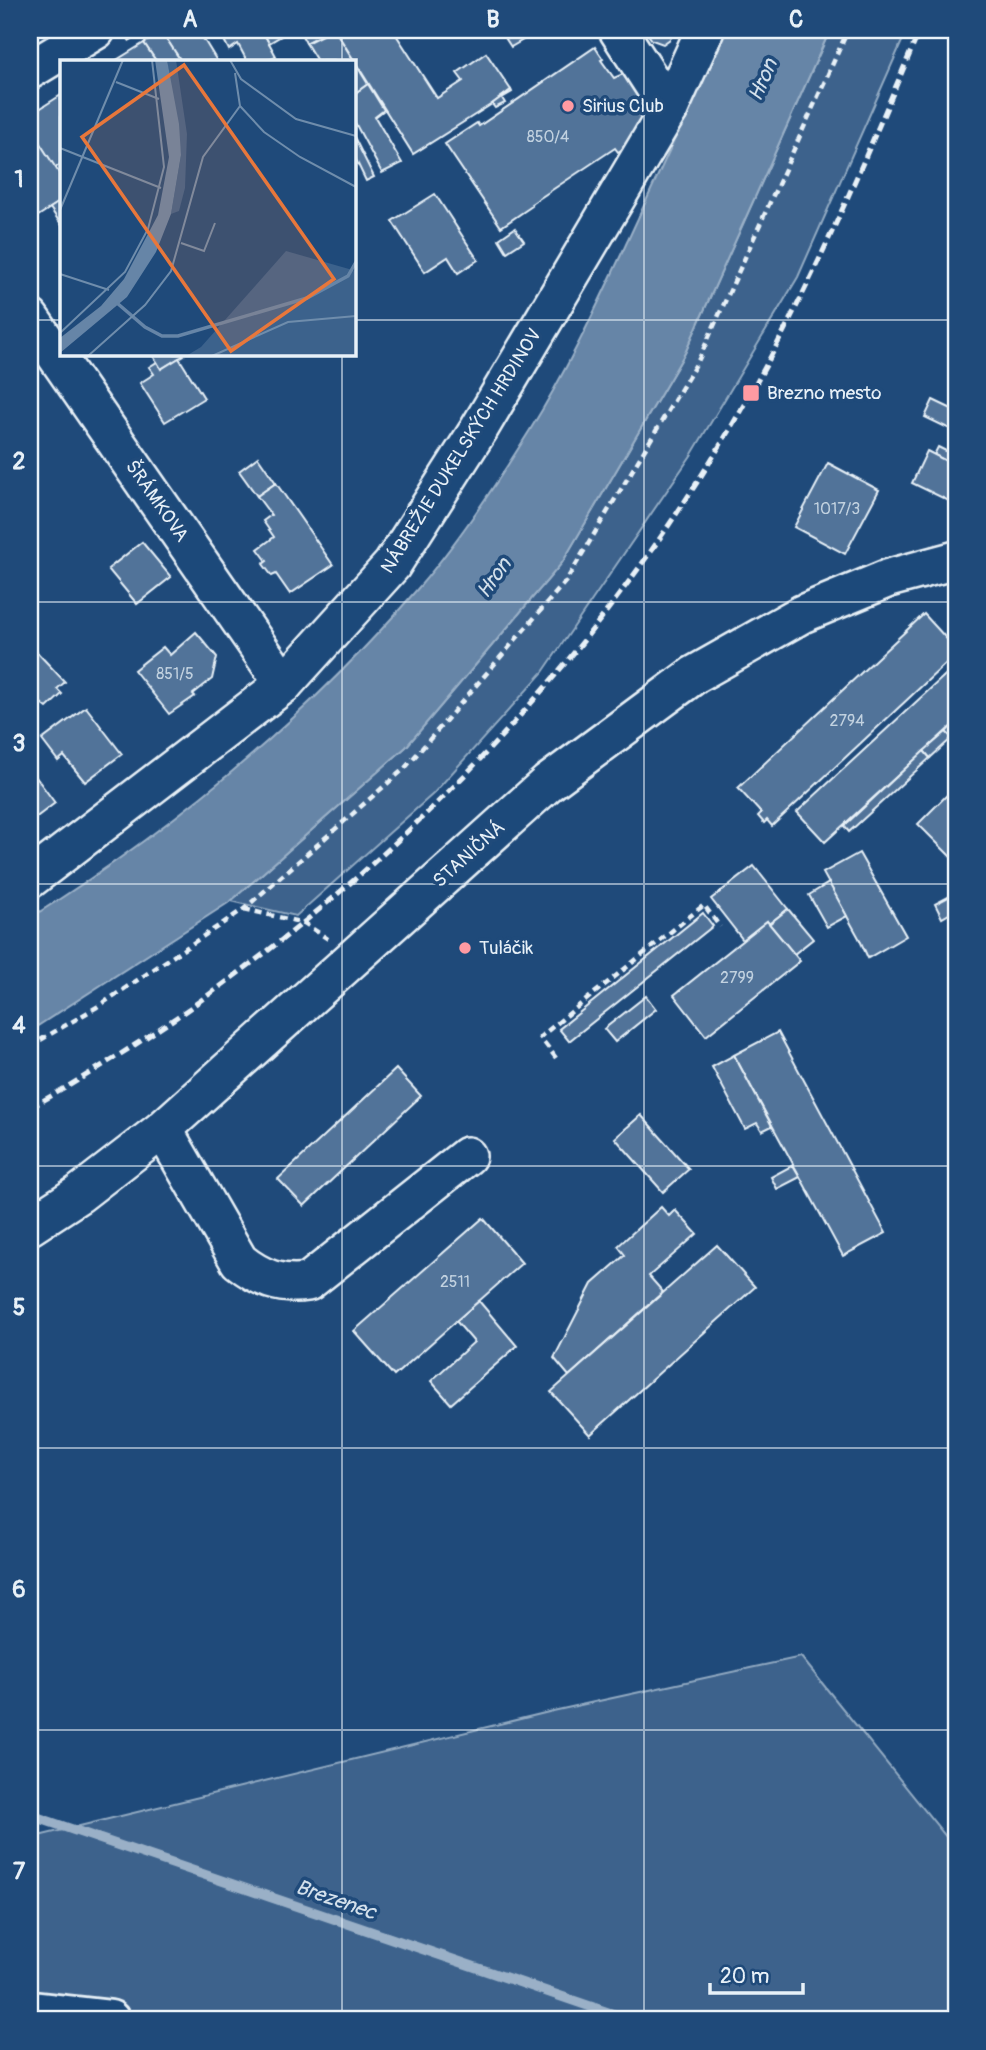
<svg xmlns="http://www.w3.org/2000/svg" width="986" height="2050" viewBox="0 0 986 2050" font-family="Pangolin,sans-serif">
<rect width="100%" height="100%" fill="#1f4a7a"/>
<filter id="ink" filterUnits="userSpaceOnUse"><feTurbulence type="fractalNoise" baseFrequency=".0143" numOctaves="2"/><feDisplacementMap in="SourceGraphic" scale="14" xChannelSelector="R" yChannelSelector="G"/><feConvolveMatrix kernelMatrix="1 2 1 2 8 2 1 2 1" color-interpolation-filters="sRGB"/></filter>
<g filter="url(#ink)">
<g fill="#3c628c" stroke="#92aac2" stroke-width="2">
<path d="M830,30H907L798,277L692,454L543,672L433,794L296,916L231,901L406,747L562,563L685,353Z"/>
<path d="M801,1657L956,1849V2020H30V1838L553,1711Z"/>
</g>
<path fill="#6685a7" stroke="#9ab0c7" stroke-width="2" d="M725,30H830L685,353L562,563L406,747L231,901L30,1031V918C175,827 309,716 420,586C461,538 497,483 530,430C568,369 598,304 628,240C660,170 692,100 725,30Z"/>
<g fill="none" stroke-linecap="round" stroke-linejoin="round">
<path stroke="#9ab0c7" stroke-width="10" d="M30,1815L630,2020"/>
</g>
<g fill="#517399" stroke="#e8f1f8" stroke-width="2">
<path d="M165,30H198L217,61H181L162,32Z"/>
<path d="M219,30H262L276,56L266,61H247L238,44L229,50Z"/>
<path d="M262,30H285L286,33L269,43Z"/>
<path d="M299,30H332L306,43Z"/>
<path d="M332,30H335L368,84L354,94V61H317L306,43Z"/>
<path d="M335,30H393L437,98L463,81L457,73L486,53L511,90L492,104L413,154Z"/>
<path d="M500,30H540L511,47Z"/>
<path d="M645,30H675L670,39L663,44L652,40Z"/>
<path d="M162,32L181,61H156L144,43Z"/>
<path d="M144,43L156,61H115Z"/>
<path d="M595,47L603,59L601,60L614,78L623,74L648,112L640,117L650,131L618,152L615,148L531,204L532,206L501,227L445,144L477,123L479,126Z"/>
<path d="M368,84L384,110L375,117L402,163L382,173L354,121V94Z"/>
<path d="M511,90L512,92L502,98L505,103L495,108L492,104Z"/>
<path d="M61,95V164L55,168L30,128V115Z"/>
<path d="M30,128L61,176V201L35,218L38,224L30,230Z"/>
<path d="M354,137L374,177L366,181L354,156Z"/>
<path d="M435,194L478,260L458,273L448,257L425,272L392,221Z"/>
<path d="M61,201V224L50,208Z"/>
<path d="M515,228L524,241L507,252L499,239Z"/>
<path d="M152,354H183L184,355L161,369Z"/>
<path d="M179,358L204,398L165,422L140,383L154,374L149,367L157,362L161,369Z"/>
<path d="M933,400L956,411V432L925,417Z"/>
<path d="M938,447L954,455L950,463L934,455Z"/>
<path d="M927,451L956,466V490L951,502L912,483Z"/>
<path d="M258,457L276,483L257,496L239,471Z"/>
<path d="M828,463L879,490L845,554L794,527Z"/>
<path d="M276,483L333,565L290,594L276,574L272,576L263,564L267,561L258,549L274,537L263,521L271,515L257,496Z"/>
<path d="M142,542L171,577L137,604L108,569Z"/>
<path d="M924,614L956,649V654L772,826L767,820L764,823L758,816L761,813L738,788Z"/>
<path d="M196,632L217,657L212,679L193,694L195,696L169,714L134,670L163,647L170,655Z"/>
<path d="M34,649L65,682L57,689L62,694L47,708L41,703L32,711L30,709V681L33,678L30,675V653Z"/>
<path d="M956,665V722L825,842L797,812Z"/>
<path d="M86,707L122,754L85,782L64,756L58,761L42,740Z"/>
<path d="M956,722V734L952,738L946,732Z"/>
<path d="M946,732L952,738L930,758L924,751Z"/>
<path d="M924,751L930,758L849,832L844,826Z"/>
<path d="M30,769L55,803L30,822Z"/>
<path d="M951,791L956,797V856L953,859L918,824Z"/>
<path d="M859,853L906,936L868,958L859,938L823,873Z"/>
<path d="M754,866L788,909L769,924L767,921L743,940L711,899Z"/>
<path d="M829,883L847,916L827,927L809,895Z"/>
<path d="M956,893V910L942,918L935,904Z"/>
<path d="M788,909L813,939L794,954L769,924Z"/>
<path d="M703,913L713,926L569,1041L559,1029Z"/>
<path d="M767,921L800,961L706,1036L674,995Z"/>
<path d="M646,996L656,1009L615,1042L604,1029Z"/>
<path d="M778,1032L886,1233L843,1256L734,1055Z"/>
<path d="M734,1055L772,1126L762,1131L757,1123L745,1129L712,1067Z"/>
<path d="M396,1069L421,1096L304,1206L278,1179Z"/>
<path d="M641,1115L689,1169L663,1192L615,1138Z"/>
<path d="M793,1165L800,1177L777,1189L771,1177Z"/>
<path d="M661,1207L669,1216L675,1210L697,1234L649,1276L663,1292L569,1376L554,1358L592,1284L625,1255L618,1246Z"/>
<path d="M483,1218L522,1263L394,1376L354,1331Z"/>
<path d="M717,1245L755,1287L590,1435L551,1392Z"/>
<path d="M479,1301L517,1346L451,1404L431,1381L474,1342L456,1321Z"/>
</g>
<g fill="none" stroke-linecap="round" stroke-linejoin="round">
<g stroke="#e8f1f8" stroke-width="42">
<g id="minor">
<path d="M618,30L669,109"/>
<path d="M30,70L96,30"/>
<path d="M30,318L284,684"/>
<path d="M30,879L284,684L392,565L479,429L669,109L705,30"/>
<path d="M163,1129L239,1261C260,1278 280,1286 308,1282L467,1156"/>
<path d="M30,1226L79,1194L163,1129L548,783L694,675L802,614L889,578L956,560"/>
</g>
</g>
<g stroke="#e8f1f8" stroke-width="44">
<path id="major" d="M30,2011L110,2020"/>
</g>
<g stroke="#e8f1f8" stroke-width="4.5" stroke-dasharray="7 5" stroke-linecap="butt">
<path d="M128,40L146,30"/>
<path d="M244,909L304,923L328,939"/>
<path d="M30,1046L97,1007L244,909L405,768L566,581L699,359L848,30"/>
<path d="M556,1058L540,1037L704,905L720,927"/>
</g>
<use href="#minor" stroke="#1f4a7a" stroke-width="37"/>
<use href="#major" stroke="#1f4a7a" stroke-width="38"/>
<path stroke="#e8f1f8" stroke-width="5" stroke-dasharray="10 5" stroke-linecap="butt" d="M30,1108C330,940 581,695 750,394C816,278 867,153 920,30"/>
</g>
</g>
<path fill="none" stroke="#e8f1f8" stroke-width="2" stroke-opacity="0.55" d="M342,30V61M644,30V2020M30,320H61M354,320H956M342,354V2020M30,602H956M30,884H956M30,1166H956M30,1448H956M30,1730H956"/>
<g fill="#ff9aa2" stroke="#1f4a7a" stroke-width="2.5">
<circle cx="568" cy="106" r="7"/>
<rect x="742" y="384" width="18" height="18" rx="3.5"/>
<circle cx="465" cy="948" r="7"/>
</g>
<g text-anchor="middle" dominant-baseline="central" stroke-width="7" stroke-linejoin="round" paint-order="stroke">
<g font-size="16" fill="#c2d2e0">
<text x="548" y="137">850/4</text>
<text x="837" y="509">1017/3</text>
<text x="175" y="674">851/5</text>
<text x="847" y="721">2794</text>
<text x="737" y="978">2799</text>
<text x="455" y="1282">2511</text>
</g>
<g font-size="19" fill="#e8f1f8" stroke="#1f4a7a" text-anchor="start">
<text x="582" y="106">Sirius Club</text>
<text x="767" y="393">Brezno mesto</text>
<text x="479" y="948">Tuláčik</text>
</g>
<g font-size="19" fill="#e8f1f8" stroke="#1f4a7a">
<text transform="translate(461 451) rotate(-58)">NÁBREŽIE DUKELSKÝCH HRDINOV</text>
<text transform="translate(157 501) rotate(55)">ŠRÁMKOVA</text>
<text transform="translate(469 854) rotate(-42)">STANIČNÁ</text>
</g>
<g font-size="21" font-style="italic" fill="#d4e1ec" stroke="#1f4a7a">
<text transform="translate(763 80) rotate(-67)">Hron</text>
<text transform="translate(494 578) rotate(-55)">Hron</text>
<text transform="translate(336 1900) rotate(19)">Brezenec</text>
</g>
</g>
<g transform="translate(60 60)">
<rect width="296" height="296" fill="#1f4a7a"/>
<path d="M107,0H116L127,74L125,128L119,151L111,154L121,95ZM226,191L296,211V296H126L141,287Z" fill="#3c628c"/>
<path d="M95,0H107L119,64L121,95L111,154L96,192L67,237L0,293V278L41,246L64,219L98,155L109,97Z" fill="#6685a7"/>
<path fill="none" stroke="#6685a7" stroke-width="3.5" d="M57,243L85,267L102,276H118L247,238L288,216L296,202"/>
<path fill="none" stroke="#6f8dac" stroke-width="2" d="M170,0L181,19L236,59L296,76M56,22L99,39M180,46L204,72L240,97L296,127M0,88L101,128M0,150L63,0M121,183L144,191L155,163M0,214L49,230M0,273L65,212L88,169L104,107L92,0M28,296L85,245L111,211L143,97L180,46L175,13M152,296L228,262L296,256"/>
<path fill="#e8773b" fill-opacity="0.15" stroke="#e8773b" stroke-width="3.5" d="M124,5L274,219L171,291L22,77Z"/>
<rect width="296" height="296" fill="none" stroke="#e8f1f8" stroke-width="3.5"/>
</g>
<rect width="986" height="2050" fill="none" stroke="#1f4a7a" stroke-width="77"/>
<path d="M710 1983v10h93v-10" fill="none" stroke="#e8f1f8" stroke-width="3.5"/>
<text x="720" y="1983" font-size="21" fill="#e8f1f8" stroke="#1f4a7a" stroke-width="5" paint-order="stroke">20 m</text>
<rect x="38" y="38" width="910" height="1973" fill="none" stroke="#e8f1f8" stroke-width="2.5"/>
<g font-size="23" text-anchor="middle" font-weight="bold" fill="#e8f1f8">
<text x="190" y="27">A</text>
<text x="493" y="27">B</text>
<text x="796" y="27">C</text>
<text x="19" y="187">1</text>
<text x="19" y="469">2</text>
<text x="19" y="751">3</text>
<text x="19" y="1033">4</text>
<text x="19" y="1315">5</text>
<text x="19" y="1597">6</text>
<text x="19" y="1879">7</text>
</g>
</svg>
